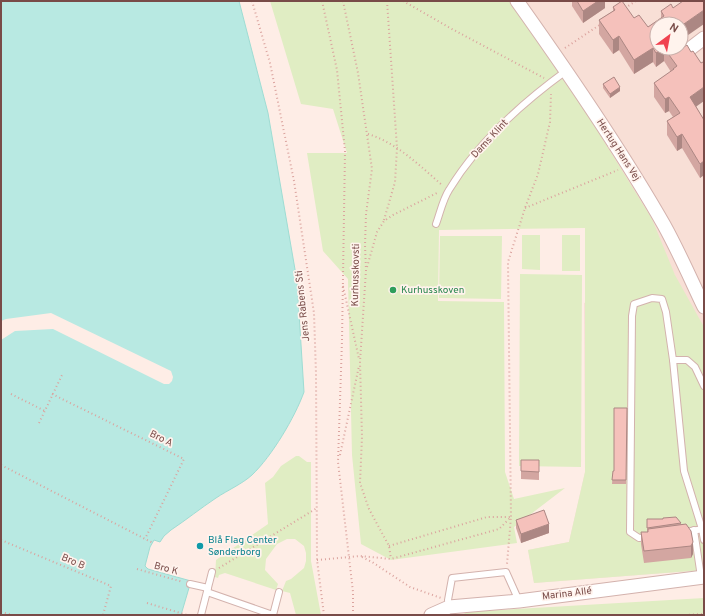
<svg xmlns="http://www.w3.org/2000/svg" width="705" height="616" viewBox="0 0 705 616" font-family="Overpass,sans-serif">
<rect width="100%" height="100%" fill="#feede6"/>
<path fill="#f8dfd6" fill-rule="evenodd" d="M509,1H704V570L534,583L528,550L569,542L585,472L584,303L675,275ZM657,24H681V48H657Z"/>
<g fill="#e0edc3">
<path d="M270,1H509L589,117L652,219L675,275L704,327V570L534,583L528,550L569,542L585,472V228L439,230L438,301L504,302L505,472L514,499L565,488L514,527L517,543L391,560L361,544L352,455L348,279L323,251L307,153H347L333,109L301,104Z"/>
<path d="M522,235H540V270L522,269Z"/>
<rect x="562" y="235" width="18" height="36"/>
<path d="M440,236H502L501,299L439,298Z"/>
<path d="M520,274L582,275L581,467L519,466Z"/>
<path d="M296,456H299L307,462H311V561L321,615H296L290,593L282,591L286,581L291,579L304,568L306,561V553L304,546L295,539H287L277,544L266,559L265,570L278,584L276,590L225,573L219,575L218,578L215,577L216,560L268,524L265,483L273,477L281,466Z"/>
<path d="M704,598V615H462L467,612Z"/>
</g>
<path fill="#b8e9e2" stroke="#9edcd3" d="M1,1H239L268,113L297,281L304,392C295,417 272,456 252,475C242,484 228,490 216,498C201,508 186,520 171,530L164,536L160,542L154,540L150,547L145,566L148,569L191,581L181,615H1Z"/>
<path fill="#feede6" d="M51,313L171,371L173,377L172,381L169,384H164L53,329L15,331L1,340V321L6,319Z"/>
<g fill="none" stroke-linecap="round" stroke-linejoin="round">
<g stroke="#d3b2ad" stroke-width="8">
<g id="service">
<path d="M436,224C440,213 443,199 449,190C478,142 522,103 566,71"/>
<path d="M673,360H687L695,367L704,386"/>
<path d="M694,530L701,577"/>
<path d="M684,532L704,529"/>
<path d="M649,537L639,538L630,532L632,316L634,304L652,298L662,299L666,312L673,360L684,471L702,529L704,540"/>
<path d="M190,584L208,588"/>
<path d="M207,592L273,615L279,592"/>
<path d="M449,607L448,600L452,578L506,572L519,601"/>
<path d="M201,615L212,572"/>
</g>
</g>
<g stroke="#d3b2ad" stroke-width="15">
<g id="minor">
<path d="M517,1C569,74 620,148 664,225C679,252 691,280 704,307"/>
<path d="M687,51L704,38"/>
<path d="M431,615L449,607L519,601L704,577"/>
</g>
</g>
<g stroke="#dba39e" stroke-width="2" stroke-dasharray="1 3" stroke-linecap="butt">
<path d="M252,1L270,63L294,181L314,313L316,374L317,560L324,615"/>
<path d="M322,1L337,70L345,151L342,340L338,462L353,592V615"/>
<path d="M343,1L358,73L372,169L366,214L365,245L366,270L360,362L362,437L360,483L369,509L389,546L391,559"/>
<path d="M403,1L450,28L544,78"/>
<path d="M625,8L636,1"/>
<path d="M565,48L601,24"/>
<path d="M368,134C397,143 419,165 442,185"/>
<path d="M525,208L618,170"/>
<path d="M384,220L395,182L397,148L387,1"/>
<path d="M367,267L377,232L384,221L393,215L439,192"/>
<path d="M343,286L359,359"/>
<path d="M11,394L45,411"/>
<path d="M52,394L184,459L145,539"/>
<path d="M39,423L62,375"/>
<path d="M340,455L359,366"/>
<path d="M1,465L153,543"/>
<path d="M1,540L111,586L103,615"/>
<path d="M389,546L487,517H511L507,564"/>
<path d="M362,557L372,562L410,587L441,598"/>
<path d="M317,560L360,556L391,559L499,529L511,517L508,262L525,208L538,174L550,122L551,94"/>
<path d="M219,568L317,508"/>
<path d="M137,569L183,582"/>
<path d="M147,603L187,615"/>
<path d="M1,612L13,615"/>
<path d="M685,615L704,614"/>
</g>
<use href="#service" stroke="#fff" stroke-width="6"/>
<use href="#minor" stroke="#fff" stroke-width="13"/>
</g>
<g fill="#d3a6a1">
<path d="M572,1H605V8L583,23L572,6Z"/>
<path d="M613,7L634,18L648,27L661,18V11L673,8L657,24L676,48L696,106L704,120V175L700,178L682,148L677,151L667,135V121L673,117L669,111L665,113L654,97V83L671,72L664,61L656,67L653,62L634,74L619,50L613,54L599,34V20L613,11Z"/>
<path d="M603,84L620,91L610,98L603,88Z"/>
<path d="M627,408L626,484H612L613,471H614Z"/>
<path d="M521,460H539V480L521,479Z"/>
<path d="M647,519L681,523V524H686L693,554L691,558L644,563L641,544V532H647Z"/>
<path d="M516,520L549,533L521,543L516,528Z"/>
</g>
<g fill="#ac8783">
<path d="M598,1H605V8L583,23V11Z"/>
<path d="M704,10V24L681,40V26Z"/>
<path d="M619,36V50L613,54V40Z"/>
<path d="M653,48V62L634,74V60Z"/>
<path d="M663,48H664V61L656,67V53Z"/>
<path d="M620,87V91L610,98V94Z"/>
<path d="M704,87V101L690,111V97Z"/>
<path d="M669,97V111L665,113V99Z"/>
<path d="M682,134V148L677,151V137Z"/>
<path d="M704,161V175L700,178V164Z"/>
<path d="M549,524V533L521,543V534Z"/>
<path d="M693,542V554L691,558V546Z"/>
</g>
<g fill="#f5c1bb" stroke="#ac8783">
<path d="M577,1H598L583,11Z"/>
<path d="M622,1L634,18L639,15L648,27L664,16L661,11L671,4L673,8L683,1H704V10L681,26V24H657V48H663L656,53L653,48L634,60L619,36L613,40L599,20L615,10L613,7Z"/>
<path d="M687,45L691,52L693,51L701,63L703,62L704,63V87L690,97L704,120V161L700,164L682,134L677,137L667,121L680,113L669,97L665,99L654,83L674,69H673L677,66L664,48H676L678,50Z"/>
<path d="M614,77L620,87L610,94L603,84Z"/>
<path d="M614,408H627L626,480H612L613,471H614Z"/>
<path d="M521,460H539V472L521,471Z"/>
<path d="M544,510L549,524L521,534L516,520Z"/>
<path d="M676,517L681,523L647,528V519H663V518Z"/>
<path d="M686,524L691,531L693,542L691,546L644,551L641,532H648V529Z"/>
</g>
<circle fill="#2e9e5b" stroke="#fff3ed" stroke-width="1.5" cx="393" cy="290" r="4"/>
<circle fill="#0f9aa8" stroke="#fff3ed" stroke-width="1.5" cx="200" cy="546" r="4"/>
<g text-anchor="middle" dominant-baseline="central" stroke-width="3.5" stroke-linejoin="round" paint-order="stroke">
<g font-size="10" fill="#794b48" stroke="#fff3ed">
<text transform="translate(490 139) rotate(-47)">Dams Klint</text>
<text transform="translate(618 150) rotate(57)">Hertug Hans Vej</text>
<text transform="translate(356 275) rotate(-89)">Kurhusskovsti</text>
<text transform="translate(303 306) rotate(-96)">Jens Rabens Sti</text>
<text transform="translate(161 439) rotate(26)">Bro A</text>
<text transform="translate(73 562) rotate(23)">Bro B</text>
<text transform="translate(166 569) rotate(15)">Bro K</text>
<text transform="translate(567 594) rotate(-7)">Marina Allé</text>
</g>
<g font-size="10" fill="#27864d" stroke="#fff3ed" text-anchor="start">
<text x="401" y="290">Kurhusskoven</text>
</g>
<g font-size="10" fill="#0d838f" stroke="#fff3ed" text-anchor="start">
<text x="208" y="540">Blå Flag Center<tspan x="208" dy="12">Sønderborg</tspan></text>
</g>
</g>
<rect width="705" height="616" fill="none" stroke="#794b48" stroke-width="4"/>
<g transform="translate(669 36) rotate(32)"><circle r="19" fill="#fff3ed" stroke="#c9b0ab"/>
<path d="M0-3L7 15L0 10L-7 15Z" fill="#f04250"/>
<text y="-6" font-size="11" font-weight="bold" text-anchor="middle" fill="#794b48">N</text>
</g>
</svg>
